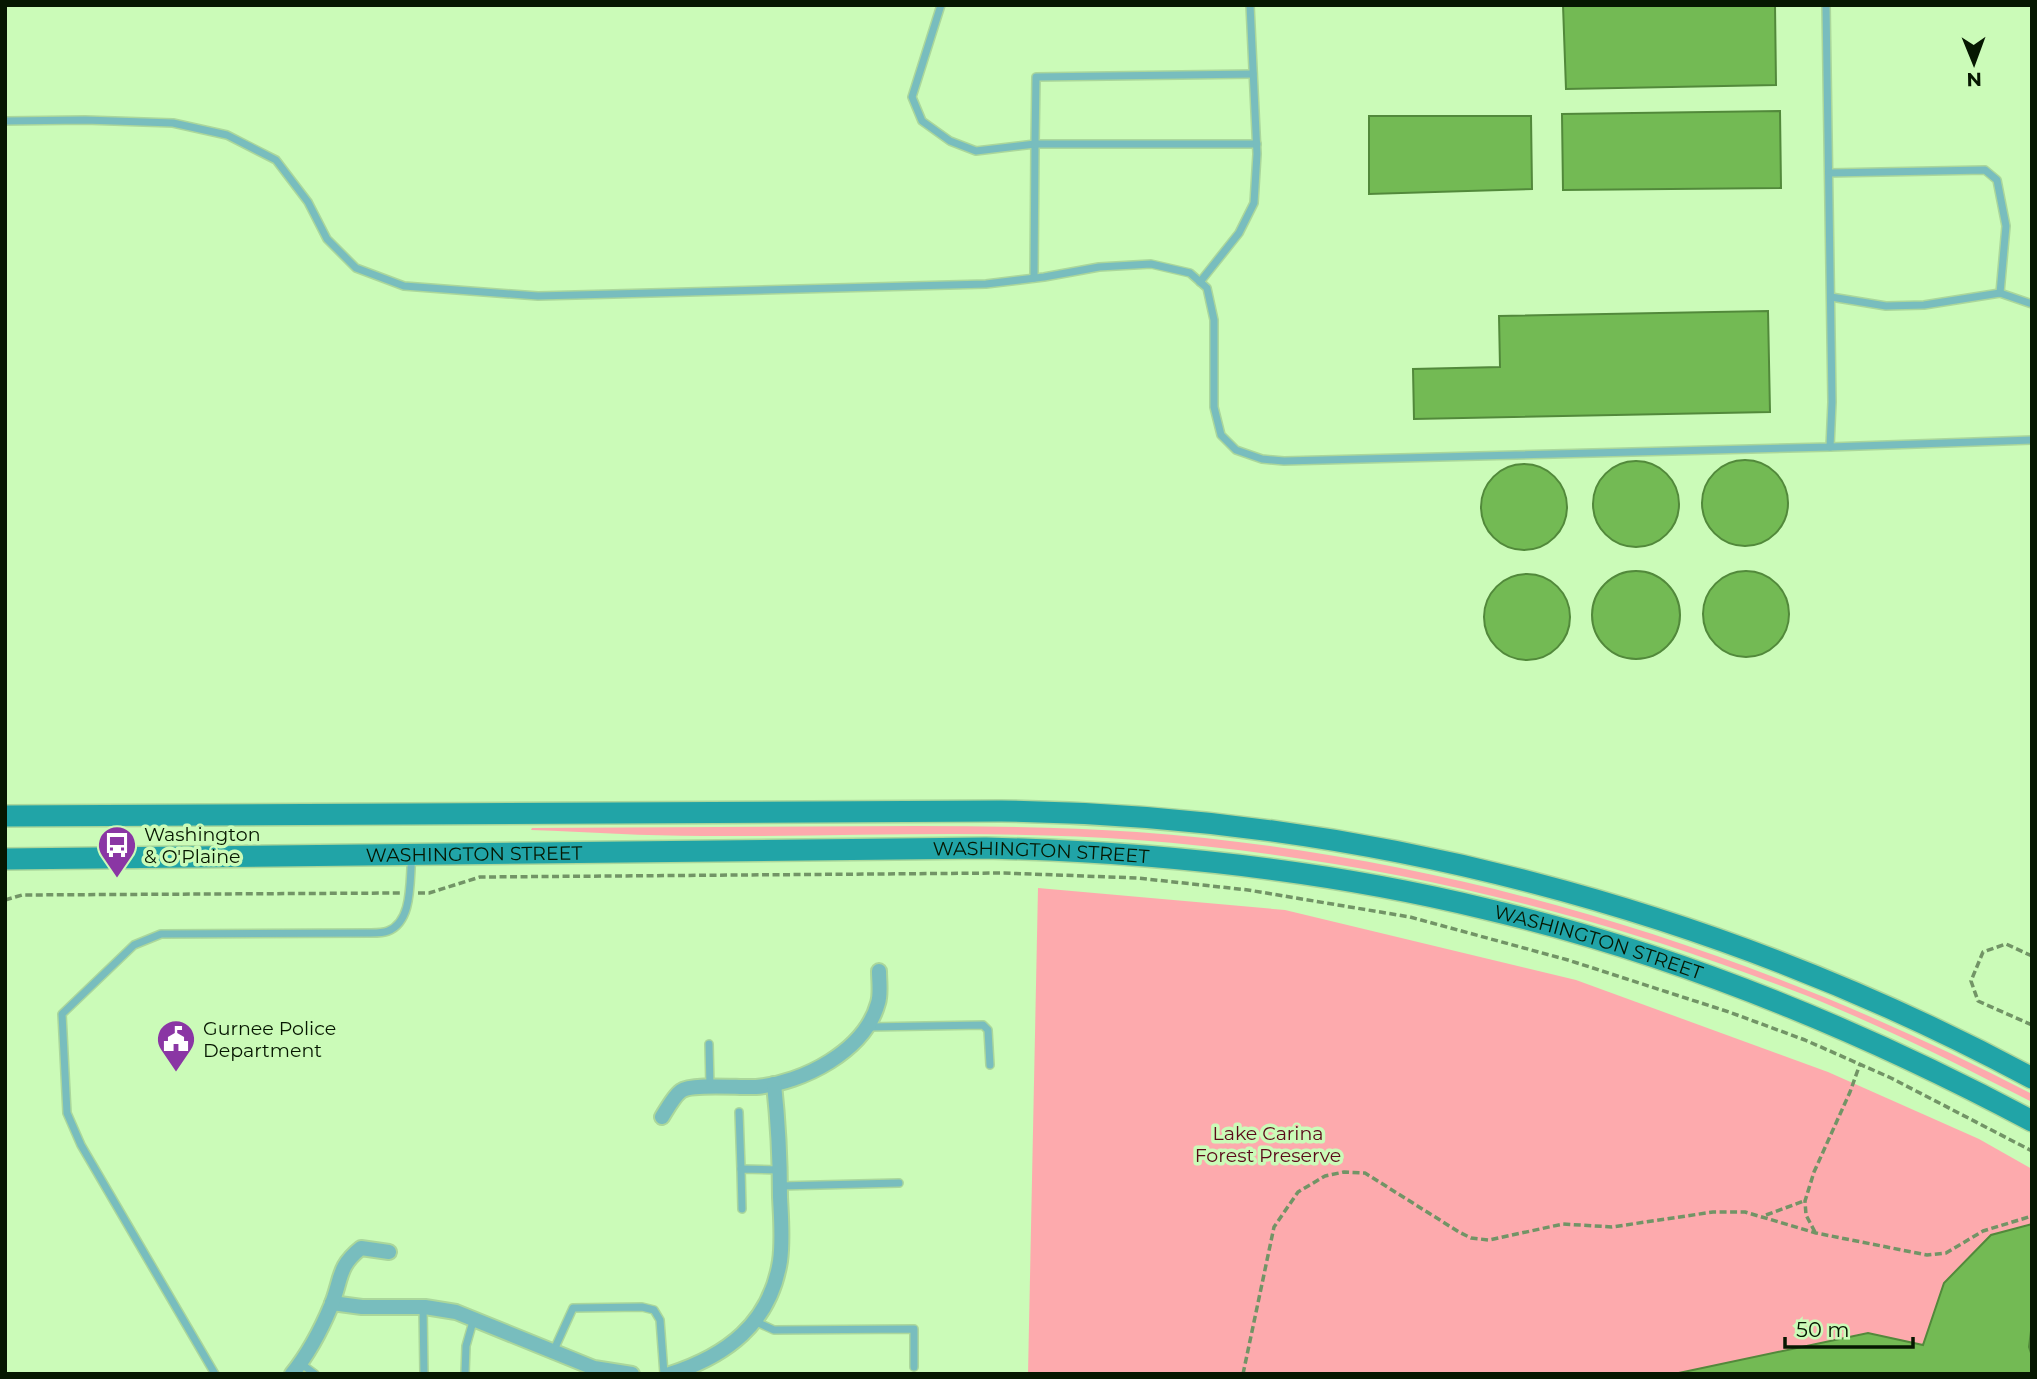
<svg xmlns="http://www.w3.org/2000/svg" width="2037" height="1379" viewBox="0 0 2037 1379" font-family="Montserrat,sans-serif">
<rect width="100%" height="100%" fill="#cbfbb8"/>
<g fill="#fdaaad">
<path d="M916,826C990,826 1064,827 1137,832C1451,855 1754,949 2032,1094V1102C1967,1069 1902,1036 1836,1008C1807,995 1778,985 1749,974C1552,901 1346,856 1137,840C992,829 847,837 702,836C645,836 588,832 531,830L532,828Z"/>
<path d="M1038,888L1285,910L1576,980L1828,1072L1979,1139L2032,1169V1374H1028Z"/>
</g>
<g fill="#73ba54" stroke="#52893b" stroke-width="2">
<path d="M1563,5H1775L1776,85L1566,89Z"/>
<path d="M1780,111L1781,188L1563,190L1562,114Z"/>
<path d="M1369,116H1531L1532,189L1369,194Z"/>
<path d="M1768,311L1770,412L1414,419L1413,369L1500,367L1499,316Z"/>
<circle cx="1745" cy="503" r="43"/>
<circle cx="1636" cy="504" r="43"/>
<circle cx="1524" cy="507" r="43"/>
<circle cx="1746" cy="614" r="43"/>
<circle cx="1636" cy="615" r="44"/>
<circle cx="1527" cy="617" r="43"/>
<path d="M2032,1224V1323L2029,1347L2032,1356V1374H1674L1868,1333L1923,1345L1944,1283L1991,1235Z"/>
</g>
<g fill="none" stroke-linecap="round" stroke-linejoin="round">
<g stroke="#abd79b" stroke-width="10">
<g id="lane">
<path d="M941,5L912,97L922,121L950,141L976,151L1035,144L1034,278"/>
<path d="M1253,74L1036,77L1035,144H1257"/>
<path d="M5,121L85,120L173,123L227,135L276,160L308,202L327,239L356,268L404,286L538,296L986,284L1044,277L1099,267L1151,264L1190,273L1207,288L1214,320V407L1221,435L1236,450L1262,459L1284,461L1830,447L1832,402L1826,5"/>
<path d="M1829,173L1985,170L1997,180L2006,226L2000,293"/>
<path d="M1200,282L1239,233L1254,203L1257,154L1250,5"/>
<path d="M1831,297L1886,306L1924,305L2000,293L2032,304"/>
<path d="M1830,447L2032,440"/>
<path d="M869,1027L983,1025L988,1030L990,1065"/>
<path d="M709,1044L710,1087"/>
<path d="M739,1112L741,1169"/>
<path d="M780,1186L899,1183"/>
<path d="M742,1209L741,1169L779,1170"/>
<path d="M423,1307L424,1374"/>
<path d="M754,1321L774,1330L914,1329V1367"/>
<path d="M553,1352L573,1308L642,1307L654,1310L660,1320L664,1374"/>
<path d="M300,1363L315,1374"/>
<path d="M215,1374L81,1145L67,1113L62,1014L134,945L161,934L371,933C376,933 383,933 388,931C414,921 409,878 412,856"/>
<path d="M465,1374L466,1346L474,1318"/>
</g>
</g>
<g stroke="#abd79b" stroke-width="18">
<g id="street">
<path d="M662,1117C667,1109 674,1096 681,1091C692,1083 741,1088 756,1087C803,1083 865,1051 878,1003C881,994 879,981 879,971"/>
<path d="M332,1303L362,1307H425L456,1312L594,1368L632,1374"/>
<path d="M292,1374C309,1353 321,1330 331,1306C342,1279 337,1267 361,1248L389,1252"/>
<path d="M670,1374C726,1356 770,1324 780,1261C783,1240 781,1218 780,1197C780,1159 778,1121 774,1084"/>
</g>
</g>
<g stroke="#abd79b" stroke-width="24">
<g id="secondary">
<path d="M5,816L1001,811C1359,815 1717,909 2032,1078"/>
<path id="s1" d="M5,859L986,848C1154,852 1322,869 1486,909C1677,954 1859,1029 2032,1121"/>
</g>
</g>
<g stroke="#729466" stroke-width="3.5" stroke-dasharray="7 3.5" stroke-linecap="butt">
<path d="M418,893H429L480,877L1004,873L1137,878L1248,890L1410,917L1568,960L1729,1012L1805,1040L1891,1078L2032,1151"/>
<path d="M5,900L22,895L400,893"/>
<path d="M2032,956L2006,944L1983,952L1971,981L1978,1001L2032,1025"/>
<path d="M1766,1215L1804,1201"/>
<path d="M1815,1232L1806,1215L1805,1201L1814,1172L1850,1092L1860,1064"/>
<path d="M1243,1374L1274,1227L1298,1192L1325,1176L1344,1172L1365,1173L1459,1232L1471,1238L1489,1240L1563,1224L1612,1227L1713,1212H1745L1816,1233L1927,1255L1946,1253L1983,1231L2032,1216"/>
</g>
<use href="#lane" stroke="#78bdbe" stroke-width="7"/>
<use href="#street" stroke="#78bdbe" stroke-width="14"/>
<use href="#secondary" stroke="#21a4a7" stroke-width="21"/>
</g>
<defs>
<g id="bus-pin" transform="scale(2.0125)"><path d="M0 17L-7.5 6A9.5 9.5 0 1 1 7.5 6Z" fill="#8a36a4" stroke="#cbfbb8"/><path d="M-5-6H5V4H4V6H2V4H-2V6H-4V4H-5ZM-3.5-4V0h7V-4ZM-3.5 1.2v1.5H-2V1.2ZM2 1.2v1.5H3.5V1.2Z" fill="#fff"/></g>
<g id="civic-pin" transform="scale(2.0125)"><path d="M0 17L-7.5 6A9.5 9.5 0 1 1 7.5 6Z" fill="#8a36a4" stroke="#cbfbb8"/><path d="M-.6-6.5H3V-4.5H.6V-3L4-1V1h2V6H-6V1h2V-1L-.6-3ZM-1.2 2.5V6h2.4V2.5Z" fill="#fff"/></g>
</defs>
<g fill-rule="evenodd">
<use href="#bus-pin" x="117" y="845"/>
<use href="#civic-pin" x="176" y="1039"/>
</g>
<g text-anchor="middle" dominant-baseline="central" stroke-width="7" stroke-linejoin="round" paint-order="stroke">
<g font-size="19" fill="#061701" stroke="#cbfbb8" text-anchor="start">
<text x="144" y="834">Washington<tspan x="144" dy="22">&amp; O'Plaine</tspan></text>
<text x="203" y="1028">Gurnee Police<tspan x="203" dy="22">Department</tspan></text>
</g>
<g font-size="19" fill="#061701" stroke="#cbfbb8">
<text stroke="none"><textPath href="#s1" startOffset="1036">WASHINGTON STREET</textPath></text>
<text stroke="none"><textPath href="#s1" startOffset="469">WASHINGTON STREET</textPath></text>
<text stroke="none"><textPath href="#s1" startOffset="1603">WASHINGTON STREET</textPath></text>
</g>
<g font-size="19" fill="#5a0919" stroke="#cbfbb8">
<text x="1268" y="1133">Lake Carina<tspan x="1268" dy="22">Forest Preserve</tspan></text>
</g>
</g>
<rect width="2037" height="1379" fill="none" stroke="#061701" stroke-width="14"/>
<g transform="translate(1974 63) rotate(179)" stroke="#cbfbb8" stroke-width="5" paint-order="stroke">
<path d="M0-5L12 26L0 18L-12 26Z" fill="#061701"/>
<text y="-10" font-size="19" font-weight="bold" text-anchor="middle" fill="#061701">N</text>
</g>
<path d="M1785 1337v10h128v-10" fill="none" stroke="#061701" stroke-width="3.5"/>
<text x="1796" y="1337" font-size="21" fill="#061701" stroke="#cbfbb8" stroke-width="5" paint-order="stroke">50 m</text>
</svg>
